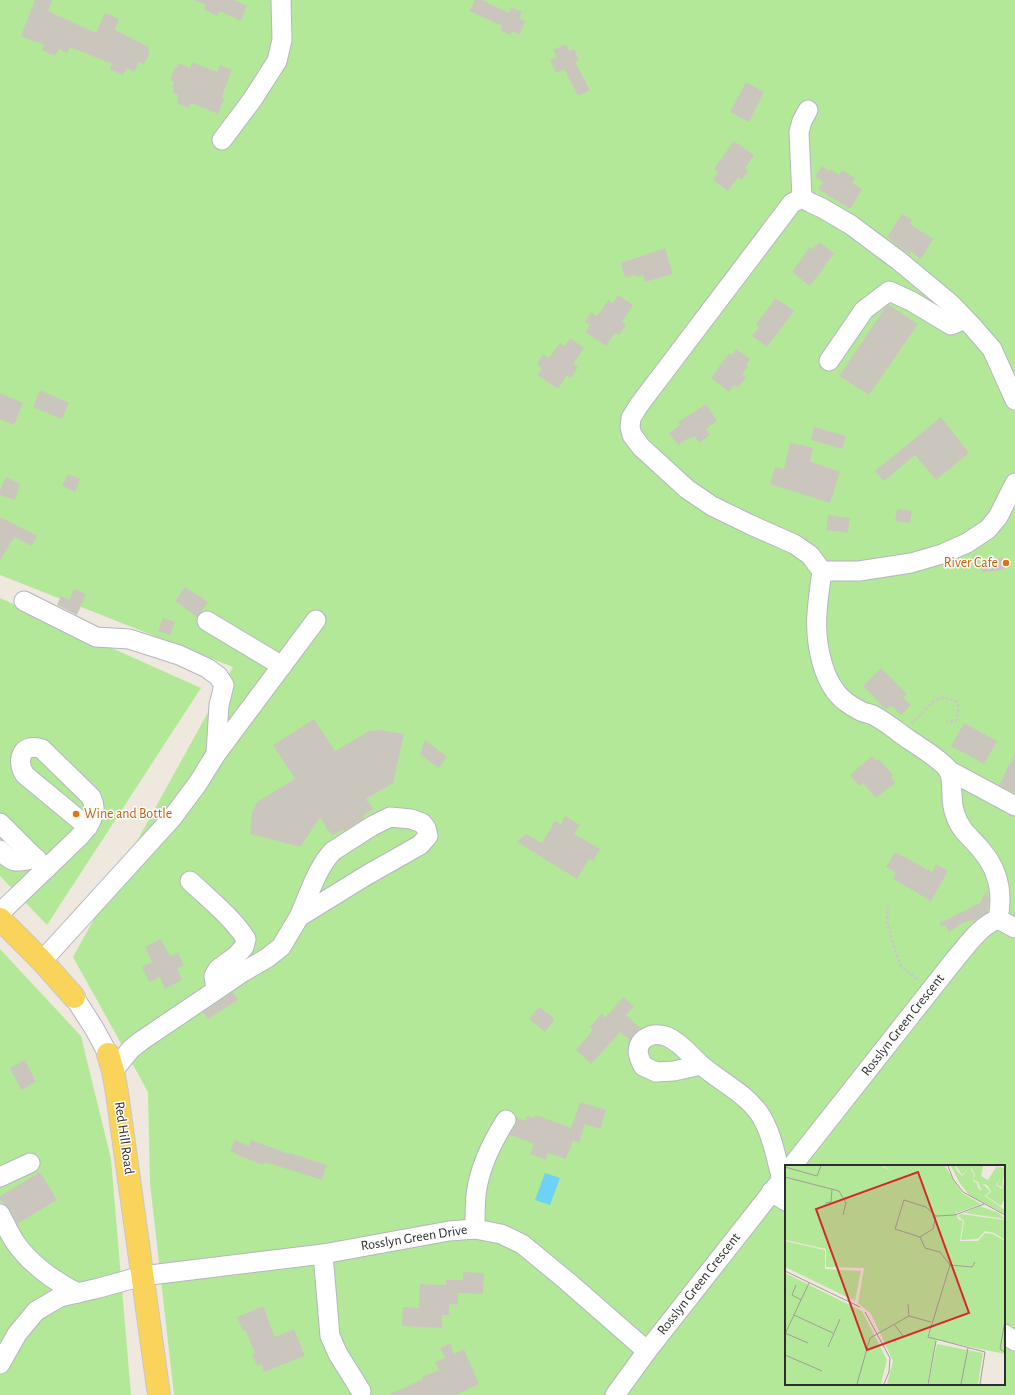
<svg xmlns="http://www.w3.org/2000/svg" width="1015" height="1395" viewBox="0 0 1015 1395" font-family="'Alegreya Sans',sans-serif">
<rect width="100%" height="100%" fill="#efe8df"/>
<g fill="#b4e899" fill-rule="evenodd">
<path d="M0,0H1015V1395H174L150,1183L148,1092L73,957L233,667L0,575ZM786,1166H1004V1384H786Z"/>
<path d="M0,598L201,688L47,925L0,876Z"/>
<path d="M0,949L81,1036L111,1159L131,1395H0Z"/>
</g>
<path fill="#6dd2f6" d="M545,1173L560,1178L550,1205L535,1200Z"/>
<g fill="#cbc6bd">
<path d="M35,0H52L48,11L96,33L105,13L119,19L115,30L149,47L148,51L150,52L144,64L139,62L134,72L127,68L123,75L109,69L112,64L70,47L67,53L59,49L55,56L42,50L44,45L21,36Z"/>
<path d="M194,0H234L247,6L241,21L220,11L217,16L204,9L206,5Z"/>
<path d="M475,0H482L509,13L511,7L522,12L519,18L525,21L519,35L512,31L510,35L500,30L502,26L469,11Z"/>
<path d="M566,44L569,51L574,49L579,60L575,62L590,90L578,96L564,69L556,73L550,60L557,57L553,50Z"/>
<path d="M192,62L217,72L220,65L232,70L222,96V98L224,99L218,114L193,104H190L189,108L177,103L178,95L172,92L174,88L172,87L174,82L170,80L175,67L177,68L179,63L190,68Z"/>
<path d="M746,82L764,92L749,122L730,112Z"/>
<path d="M734,141L754,155L745,168L748,170L742,180L738,177L728,191L713,180L718,172L714,169Z"/>
<path d="M822,166L830,171L831,169L839,175L842,170L855,178L852,183L862,189L850,209L818,189L823,182L815,177Z"/>
<path d="M902,214L912,220L910,224L933,239L921,259L911,252L910,255L906,252L887,237Z"/>
<path d="M819,242L834,253L810,286L792,272L810,247L813,249Z"/>
<path d="M665,248L673,274L645,282L643,275L637,277L636,275L625,278L621,263Z"/>
<path d="M618,295L633,305L622,321L626,325L619,335L615,333L606,346L585,332L590,325L585,322L591,312L597,316L608,300L613,303Z"/>
<path d="M776,298L794,311L767,347L752,336L759,327L756,324Z"/>
<path d="M889,305L918,324L869,395L839,376L885,308Z"/>
<path d="M570,338L584,348L573,364L578,367L571,378L567,375L558,389L537,375L542,368L537,364L543,354L549,358L560,343L565,346Z"/>
<path d="M736,349L750,359L746,365L748,366L742,374L746,377L738,388L734,385L729,392L711,378L729,353L732,355Z"/>
<path d="M40,390L69,403L62,419L33,407Z"/>
<path d="M0,393L23,403L14,425L0,419Z"/>
<path d="M706,404L717,421L706,429L710,435L699,443L695,436L690,439L689,438L678,445L669,433L680,425L678,422Z"/>
<path d="M941,417L969,453L936,480L915,455L884,481L875,471Z"/>
<path d="M814,427L846,436L842,449L811,440Z"/>
<path d="M790,443L799,445V444L813,448L810,461L840,472L830,503L770,484L775,467L784,469Z"/>
<path d="M68,474L80,479L75,492L62,486Z"/>
<path d="M6,477L20,484L15,500L0,495V490Z"/>
<path d="M897,509L912,511L910,523L895,521Z"/>
<path d="M828,515L850,518L848,533L826,530Z"/>
<path d="M0,517L37,536L32,546L14,537L0,561Z"/>
<path d="M1004,558L1005,570L982,572L981,560Z"/>
<path d="M185,587L208,602L197,617L175,601Z"/>
<path d="M74,589L86,594L77,615L57,605L61,596L69,600Z"/>
<path d="M163,618L175,622L170,635L158,631Z"/>
<path d="M881,668L907,694L903,698L911,705L901,715L892,706L885,709L863,686Z"/>
<path d="M314,719L335,751L369,731L381,730L404,734L393,783L366,799L373,809L363,816L365,818L344,831L343,829L332,836L320,818L300,847L250,834L252,813L257,802L295,779L273,745Z"/>
<path d="M964,723L997,741L984,764L951,746Z"/>
<path d="M425,740L447,757L438,768L420,754Z"/>
<path d="M1015,753V793L999,785Z"/>
<path d="M872,756L877,761L879,759L893,775L891,777L895,783L876,798L863,783L859,786L850,775Z"/>
<path d="M565,816L580,825L574,834L600,849L593,861L589,859L577,879L517,842L526,834L542,843L555,821L561,824Z"/>
<path d="M895,852L932,872L936,864L948,871L931,901L893,879L896,873L886,867Z"/>
<path d="M987,889L989,901L988,912L975,920L964,922L949,932L945,925L940,926V923L980,903Z"/>
<path d="M161,939L170,956L178,953L184,965L177,969L182,980L165,989L160,977L149,982L142,967L152,962L145,947Z"/>
<path d="M233,992L238,1000L208,1019L203,1012Z"/>
<path d="M623,997L634,1006L626,1015L640,1028L633,1035L630,1040L620,1032L591,1064L576,1050L593,1030L590,1027L602,1013L605,1018Z"/>
<path d="M539,1007L555,1019L545,1032L529,1019Z"/>
<path d="M25,1060L36,1082L21,1090L10,1068Z"/>
<path d="M580,1102L606,1110L600,1129L585,1124L579,1143L573,1140L566,1159L548,1153L546,1160L530,1154L534,1144L510,1135L516,1125V1117L526,1121L527,1116L534,1118L536,1115L571,1128Z"/>
<path d="M235,1140L249,1146L251,1140L289,1154L290,1153L327,1165L322,1180L265,1162L264,1165L245,1158L230,1151Z"/>
<path d="M40,1172L57,1200L17,1224L9,1208L3,1204L0,1199V1196Z"/>
<path d="M463,1272L484,1273L483,1294L458,1293V1305L449,1304V1315H442V1328L402,1326L403,1307L419,1308L420,1284L446,1285V1280H463Z"/>
<path d="M263,1306L275,1337L294,1329L305,1356L264,1372L261,1364L257,1366L252,1354L255,1353L245,1330L243,1331L237,1317Z"/>
<path d="M450,1343L454,1354L464,1349L479,1384L456,1395H388L423,1379L422,1377L439,1370L435,1362L445,1358L440,1348Z"/>
</g>
<g fill="none" stroke-linecap="round" stroke-linejoin="round">
<g stroke="#b3b5c1" stroke-width="21">
<g id="minor">
<path d="M222,140L252,100L277,61L282,40L281,0"/>
<path d="M802,198L799,132L802,121L808,110"/>
<path d="M829,361L864,310L889,291L911,301L951,325L965,319"/>
<path d="M822,571H859L911,563L942,554L967,543L988,529L998,517L1015,483"/>
<path d="M24,601L96,637L129,639L179,655L207,668L218,676L224,685L219,705L216,754L198,783L172,818L42,961"/>
<path d="M207,621L282,666"/>
<path d="M216,754L316,620"/>
<path d="M948,770L1015,806"/>
<path d="M0,823L46,869"/>
<path d="M0,850C14,865 17,862 36,858"/>
<path d="M190,881C209,899 232,917 246,939L244,947L236,956L218,969L214,976L216,990"/>
<path d="M0,913L79,837C90,825 99,813 91,797L42,749C22,742 15,760 25,775L88,827"/>
<path d="M998,919L1015,928"/>
<path d="M74,997L94,1028L108,1054"/>
<path d="M701,1065L674,1071L656,1072L643,1066C639,1058 635,1049 642,1041C649,1034 659,1033 668,1037C681,1043 690,1055 700,1064C719,1081 744,1092 759,1113C772,1132 776,1158 782,1180"/>
<path d="M113,1071L131,1049L141,1041L243,972L267,958L281,947L299,917L367,875L420,845L428,836L426,828L422,823L411,819L390,817L372,826L333,851C317,867 308,897 299,917"/>
<path d="M792,1166L956,958C969,943 980,926 998,919C1003,894 999,871 982,851C977,844 970,838 964,831C956,821 952,807 952,794C951,785 953,776 947,768C936,756 921,748 908,739C897,731 886,722 873,715C869,713 863,713 859,710C855,708 850,705 846,702C822,684 815,642 817,613C818,599 820,585 822,571L810,555L794,544L751,525L712,506L687,489L641,447L632,435L630,427L631,418L639,405L792,203L802,198L811,203L822,208L851,225L898,260L951,304L972,326L992,349L1015,400"/>
<path d="M0,1177L30,1163"/>
<path d="M771,1192L786,1201"/>
<path d="M0,1214C5,1223 9,1233 15,1242C29,1263 55,1282 78,1293"/>
<path d="M475,1229C475,1218 475,1206 476,1195C479,1168 492,1142 506,1120"/>
<path d="M323,1254L330,1336L338,1354L361,1391"/>
<path d="M1004,1334L1015,1341"/>
<path d="M0,1364L17,1334L36,1311L60,1297L99,1288L142,1276L323,1254L449,1231L475,1229L501,1234L522,1244L567,1281L647,1351"/>
<path d="M615,1395L647,1351L786,1174"/>
</g>
</g>
<g stroke="#c8c8c8" stroke-width="24">
<g id="major">
<path d="M0,919L42,961L74,997"/>
<path d="M108,1054L113,1071L117,1093L159,1395"/>
</g>
</g>
<g stroke="#c8c8c8" stroke-width="2.5" stroke-dasharray="3 2" stroke-linecap="butt">
<path d="M911,724L935,700L944,697L957,702L959,708L956,721L946,722"/>
<path d="M888,906L887,920L893,944L901,966L918,980"/>
</g>
<use href="#minor" stroke="#fff" stroke-width="19"/>
<use href="#major" stroke="#f9d35a" stroke-width="22"/>
</g>
<g fill="#e8710a" stroke="#fff" stroke-width="1.5">
<circle cx="1006" cy="563" r="4"/>
<circle cx="76" cy="814" r="4"/>
</g>
<g text-anchor="middle" dominant-baseline="central" stroke-width="3" stroke-linejoin="round" paint-order="stroke">
<g font-size="14" fill="#c56008" stroke="#fff" text-anchor="end">
<text x="998" y="563">River Cafe</text>
<text x="84" y="814" text-anchor="start">Wine and Bottle</text>
</g>
<g font-size="14" fill="#2d2d2d" stroke="#fff">
<text transform="translate(903 1025) rotate(-52)">Rosslyn Green Crescent</text>
<text transform="translate(124 1138) rotate(82)">Red Hill Road</text>
<text transform="translate(414 1238) rotate(-9)">Rosslyn Green Drive</text>
<text transform="translate(699 1284) rotate(-52)">Rosslyn Green Crescent</text>
</g>
</g>
<g transform="translate(785 1165)">
<rect width="220" height="220" fill="#efe8df"/>
<path d="M0,1H97L106,6L99,1H160L177,28L196,39L172,48L170,44L173,54L178,56L175,76H193L200,68L208,69L220,76V189L152,175L142,219H102L108,196L86,149L73,138L79,103L41,102V84L0,75ZM166,1H170L172,6L177,11L183,3L177,10L171,1H188L186,5L189,9L188,16L192,18L193,23L196,26L198,19L196,25L193,17L188,15L190,9L187,5L188,1H198L196,11L203,15L211,2L216,3L210,1L220,3L217,22L212,20L216,13L211,20L217,24L220,13V33L216,41L201,31L206,26L202,20L198,19L205,26L200,31L220,45V49L184,30L174,17ZM195,41L214,48L220,54L179,48ZM176,49L220,55V75L209,68L200,66L193,74L176,75L179,56L173,51ZM0,76L40,85V104L76,106L70,136L0,102ZM0,108L77,146L102,195L96,219H0ZM152,179L198,188L193,219H143Z" fill="#b4e899"/>
<path fill="none" stroke="#a19d98" stroke-width="1" d="M163,1L168,14L178,27L220,50M0,2L32,11L36,1M0,12L54,26L61,38L58,50M40,38L46,37L47,24M151,51L141,42L119,35L110,64L135,72L148,64L151,51L170,50L199,39M135,72L140,83L155,87L165,100L143,172L200,187L195,219M165,100L187,102L190,97M0,106L75,142M11,120L7,130L16,135M123,139L124,151M80,147L105,193L104,207L99,219M9,150L48,168M220,156L215,184L220,187M109,159L118,171M0,168L23,178M0,169L24,118M43,182L55,154M0,190L37,206M72,219L85,173L124,151L146,157M143,219L151,176M176,219L183,183"/>
<path fill="#d62828" fill-opacity="0.15" stroke="#d62828" stroke-width="2" d="M133,7L184,148L82,185L31,44Z"/>
<rect width="220" height="220" fill="none" stroke="#2d2d2d" stroke-width="2"/>
</g>
</svg>
